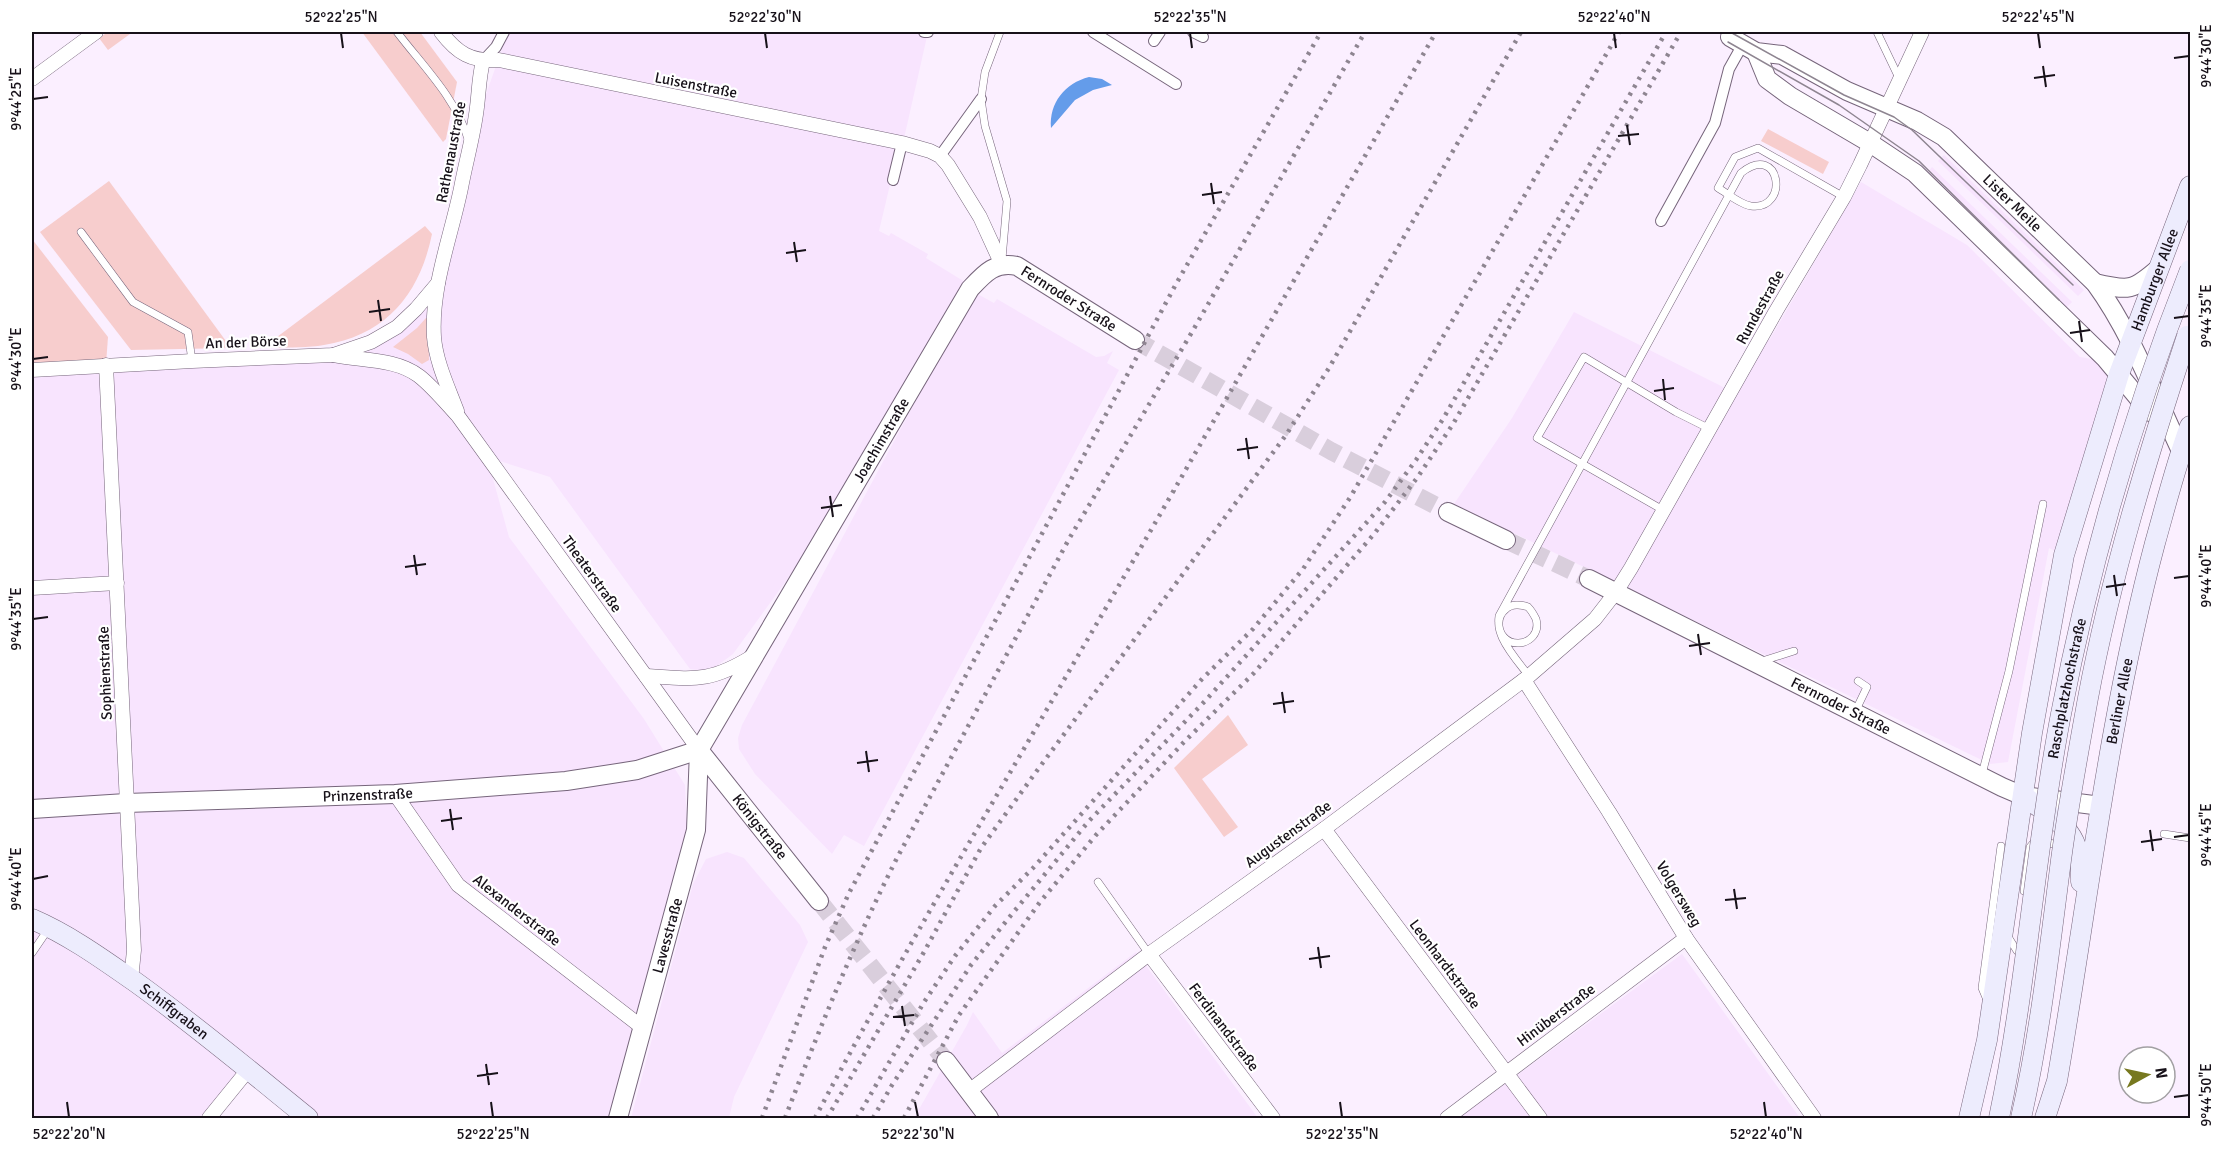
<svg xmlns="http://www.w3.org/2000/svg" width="2222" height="1150" viewBox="0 0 2222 1150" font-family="Signika,sans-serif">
<rect width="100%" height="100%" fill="#fbefff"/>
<g fill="#f8e4fe">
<path d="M508,32H928L903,143L893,172L879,231L889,236L891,233L928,254L926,258L965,282L858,482L733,654L718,665L705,671L690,669L550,477L487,457L509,537L644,719L685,785L688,848L618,1118H308L32,918V370L333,355L371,342L438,283L467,148Z"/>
<path d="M1944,155L2084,290L2078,296L1938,161Z"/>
<path d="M1932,167L2072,302L2064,310L1925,175Z"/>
<path d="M1861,182L1967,245L2080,357L2103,361L2119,374L2064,555L2049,548L2008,762L1990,764L1454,504L1512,418L1574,312L1731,391L1755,349L1770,339Z"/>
<path d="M974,292L994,303L997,299L1096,357L1104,356L1113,351L1107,363L1119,370L864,846L844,835L832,854L755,774L739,749L738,738L742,725Z"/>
<path d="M727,852L744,858L800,925L808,942L734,1097L729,1118H631L693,884L706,859Z"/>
<path d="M32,921L50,929L175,1022L243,1077L210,1118H32Z"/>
<path d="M1136,952L1258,1118H914L967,1025L973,1012L1002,1053Z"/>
<path d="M1682,954L1800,1118H1459Z"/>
</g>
<g fill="#f7cdcd">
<path d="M108,32H129L130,34L108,50L99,38Z"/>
<path d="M362,32H420L457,82L446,139L443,142Z"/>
<path d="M1768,129L1829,162L1823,174L1761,141Z"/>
<path d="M109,181L231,348L131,350L40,232Z"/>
<path d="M425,226L432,234C420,293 387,335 324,345C308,348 290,347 274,348L269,343Z"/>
<path d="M32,239L108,337L106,364L32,369Z"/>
<path d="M426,318L428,319L429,360L422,364L408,354L393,347L417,328Z"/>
<path d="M1228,715L1248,745L1202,779L1238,827L1224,837L1174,768Z"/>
</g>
<path fill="#649cea" d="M1089,77L1102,79L1112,85L1093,90L1075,100L1051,128C1049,103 1065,83 1089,77Z"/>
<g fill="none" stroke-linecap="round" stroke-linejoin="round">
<g stroke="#d9cedc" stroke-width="18" stroke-dasharray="18 9" stroke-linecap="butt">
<path d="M1135,340L1331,451L1448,512"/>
<path d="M1506,540L1589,579"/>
<path d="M819,901L946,1061"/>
</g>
<g stroke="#76657b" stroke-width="8">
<g id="service">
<path d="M397,32C422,65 456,98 468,139"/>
<path d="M1000,32L985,72L981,99L985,126L1007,201L1002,259"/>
<path d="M1877,32L1899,78"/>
<path d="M81,232L133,302L188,332L192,361"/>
<path d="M1663,510L1537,438L1584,357L1676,412L1710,429"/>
<path d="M1759,662L1794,651"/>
<path d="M1529,676C1518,661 1484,626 1506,609C1511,604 1521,604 1528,607C1531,610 1534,615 1536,619C1544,648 1494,655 1499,616L1741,173C1781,141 1790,211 1751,206C1741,205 1727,193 1718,188L1735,157L1758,148L1844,197"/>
<path d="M1855,712L1867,687L1858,681"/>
<path d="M1982,774L2009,671L2043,504"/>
<path d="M2164,834L2190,838"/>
<path d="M1098,882L1149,954"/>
<path d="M2024,891L2030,847L2035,841L2061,845"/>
<path d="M2007,935L2017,951"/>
<path d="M32,953L49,928"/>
<path d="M1987,1000L1982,988L2001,846"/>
</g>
</g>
<g stroke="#76657b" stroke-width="12">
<g id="pedestrian">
<path d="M924,32H928"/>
<path d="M1093,32L1176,84"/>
<path d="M1193,32L1203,37"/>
<path d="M1154,41L1160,32"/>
<path d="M483,61L496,47L504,32"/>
<path d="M940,156L981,99"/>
<path d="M893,180L902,143"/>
<path d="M1661,221L1715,123L1729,69L1743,44"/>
</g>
</g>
<g stroke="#76657b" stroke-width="15">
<g id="minor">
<path d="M441,32C457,53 471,62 499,60L902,143L930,151L940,156L948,165L980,217L1002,265"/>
<path d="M32,79L96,32"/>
<path d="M333,355C361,361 395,358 419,376C433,387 446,403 458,416L699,750"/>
<path d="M106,365L134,950L131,980"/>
<path d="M32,370L192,361L333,355L371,342L397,327L416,309L438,283"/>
<path d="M457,411C448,387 436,362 434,337C431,286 451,237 461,188C466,161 474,134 477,107C479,91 479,77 483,61"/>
<path d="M32,588L117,583"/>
<path d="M646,676C694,679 710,683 753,656"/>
<path d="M1524,680L1609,812L1686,938L1814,1118"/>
<path d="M395,794L458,885L643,1028"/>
<path d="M1324,829L1540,1118"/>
<path d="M1149,954L1273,1118"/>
<path d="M969,1091L1149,954L1324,829L1529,676L1595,619L1616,592L1631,568L1776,311L1844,197L1860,165L1922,32"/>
<path d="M209,1118L248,1070"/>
<path d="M1447,1118L1686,938"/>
</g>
</g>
<g stroke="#76657b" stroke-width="20">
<g id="tertiary">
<path id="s1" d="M1730,37L1756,52L1782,55L1847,91L1917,121L1944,137L2095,283C2131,332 2155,396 2181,451"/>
<path d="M1756,52L1767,79L1790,96L1870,143L1915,173L2105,358L2150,412"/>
<path d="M2095,283C2129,291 2133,291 2159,268"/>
<path d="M1448,512L1506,540"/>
<path id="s2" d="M1589,579L2002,787L2023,796L2101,806"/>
<path id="s3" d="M699,750L819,901"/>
<path id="s4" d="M32,809L126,803L395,794L566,781L637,770L699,750"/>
<path d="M946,1061L989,1118"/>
<path id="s5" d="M618,1118L696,830L699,750L970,289C984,274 995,261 1017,266L1135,340"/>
</g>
</g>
<g stroke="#76657b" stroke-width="21">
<g id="secondary">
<path d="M2023,796C2061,822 2082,832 2081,882"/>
<path id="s6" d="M32,919C69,935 101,958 134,981C194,1024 250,1071 308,1118"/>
<path id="s7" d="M1969,1118L1987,1040L2032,733L2064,555L2119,374L2190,186"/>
<path id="s8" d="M2045,1118L2057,1081C2088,902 2108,720 2155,543C2166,504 2176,464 2190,426"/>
</g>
</g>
<use href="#service" stroke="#fff" stroke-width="7"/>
<use href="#pedestrian" stroke="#fff" stroke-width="10"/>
<use href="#minor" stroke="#fff" stroke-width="14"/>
<use href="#tertiary" stroke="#fff" stroke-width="18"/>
<use href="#secondary" stroke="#edecfd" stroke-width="20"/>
<g stroke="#8e8591" stroke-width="1.5">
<path d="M1732,33L1844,95L1894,117L1912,130L2073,285"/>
<path d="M1728,42L1839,105L1919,161L2059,300"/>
</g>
<g stroke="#8e8591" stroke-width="4.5" stroke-dasharray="3 6" stroke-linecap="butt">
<path d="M762,1118L825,947L849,893L1176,284L1321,32"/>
<path d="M785,1118C819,1030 854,943 897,858L1069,539L1192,332L1365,32"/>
<path d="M815,1118C898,961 990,808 1079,654C1200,447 1317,239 1436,32"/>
<path d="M827,1118L924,952L981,848L1036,772L1286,435L1329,368L1521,32"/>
<path d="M857,1118L924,1002L955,956L995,906L1033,868L1203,678L1253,629L1303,569L1351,496L1619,32"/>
<path d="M873,1118L892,1085L971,965L1012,914L1088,822L1205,701L1385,502L1416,460L1443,419L1666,32"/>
<path d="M904,1118L959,1015L1040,902L1096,835L1185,741L1254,673L1374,534L1417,478L1453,424L1681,32"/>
</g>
<g stroke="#76657b" stroke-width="21" stroke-linecap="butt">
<g id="secondary-bridge">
<path id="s9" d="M1999,1118C2027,985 2035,848 2061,714C2090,562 2133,414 2190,270"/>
<path d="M2021,1118C2040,1034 2049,953 2060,868C2067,811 2078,754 2088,698C2111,575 2148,455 2187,336"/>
</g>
</g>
<use href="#secondary-bridge" stroke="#edecfd" stroke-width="20"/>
</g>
<path fill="none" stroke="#171119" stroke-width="2" d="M341,33L343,48M765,33L767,48M1190,33L1192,48M1614,33L1616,48M2038,33L2040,48M2174,58L2189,56M2043,66L2046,87M2034,78L2055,75M33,99L48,97M1627,125L1630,145M1618,136L1639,134M1211,183L1214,204M1202,195L1222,192M794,242L797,262M786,253L806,250M378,300L381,321M369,312L390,309M2174,318L2189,316M2079,321L2082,342M2070,333L2090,330M33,359L48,357M1663,379L1665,400M1654,391L1674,388M1246,438L1249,459M1237,450L1258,447M830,496L833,517M821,508L842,505M414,555L417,575M405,567L426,564M2114,575L2117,596M2174,578L2189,576M2106,587L2126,584M33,619L48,617M1698,634L1701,655M1689,646L1710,643M1282,692L1285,713M1273,704L1294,701M866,751L869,772M857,763L878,760M450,809L453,830M441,821L462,818M2150,830L2153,851M2174,837L2189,835M2141,842L2162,839M33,879L48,876M1734,889L1737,909M1725,900L1746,898M1318,947L1321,968M1309,959L1330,956M902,1006L905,1026M893,1017L914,1015M486,1064L489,1085M477,1076L498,1073M2174,1097L2189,1095M67,1102L69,1117M491,1102L493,1117M915,1102L918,1117M1340,1102L1342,1117M1764,1102L1766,1117"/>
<g text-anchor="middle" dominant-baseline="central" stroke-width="4.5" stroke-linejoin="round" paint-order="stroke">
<g font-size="15" fill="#171119" stroke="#fff">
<text transform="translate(696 85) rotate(11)">Luisenstraße</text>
<text transform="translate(451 152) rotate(-79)">Rathenaustraße</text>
<text stroke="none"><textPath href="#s1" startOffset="333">Lister Meile</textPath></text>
<text stroke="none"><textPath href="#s7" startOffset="861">Hamburger Allee</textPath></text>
<text stroke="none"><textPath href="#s5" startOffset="1030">Fernroder Straße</textPath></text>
<text transform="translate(1760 307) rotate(-61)">Rundestraße</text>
<text transform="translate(246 342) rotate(-2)">An der Börse</text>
<text stroke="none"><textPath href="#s5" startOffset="738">Joachimstraße</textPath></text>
<text transform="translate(592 574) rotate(54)">Theaterstraße</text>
<text transform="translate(105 673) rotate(-92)">Sophienstraße</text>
<text stroke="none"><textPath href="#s9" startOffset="435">Raschplatzhochstraße</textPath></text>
<text stroke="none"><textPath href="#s8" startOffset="424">Berliner Allee</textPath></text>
<text stroke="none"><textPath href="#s2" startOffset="282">Fernroder Straße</textPath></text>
<text stroke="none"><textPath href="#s4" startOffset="336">Prinzenstraße</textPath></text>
<text stroke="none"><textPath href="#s3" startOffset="98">Königstraße</textPath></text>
<text transform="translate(1288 834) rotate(-36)">Augustenstraße</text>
<text transform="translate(1679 894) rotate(59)">Volgersweg</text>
<text transform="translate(517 910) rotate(38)">Alexanderstraße</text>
<text stroke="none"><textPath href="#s5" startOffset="189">Lavesstraße</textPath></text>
<text transform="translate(1445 964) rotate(53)">Leonhardtstraße</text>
<text stroke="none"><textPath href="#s6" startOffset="170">Schiffgraben</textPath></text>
<text transform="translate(1556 1015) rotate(-37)">Hinüberstraße</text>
<text transform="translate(1224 1027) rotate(53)">Ferdinandstraße</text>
</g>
</g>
<rect width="2222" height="1150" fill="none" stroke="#ffffff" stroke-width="66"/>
<g transform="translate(2147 1075) rotate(82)"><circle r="28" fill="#ffffff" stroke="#a2a0a3" stroke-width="1.5"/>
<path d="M0-4.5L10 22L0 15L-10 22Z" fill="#77781f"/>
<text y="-9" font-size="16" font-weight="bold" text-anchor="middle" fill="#171119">N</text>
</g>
<rect x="33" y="33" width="2156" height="1084" fill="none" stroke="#171119" stroke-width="2"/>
<g font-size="15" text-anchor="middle" fill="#171119">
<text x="341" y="22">52°22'25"N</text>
<text x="765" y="22">52°22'30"N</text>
<text x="1190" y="22">52°22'35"N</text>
<text x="1614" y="22">52°22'40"N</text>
<text x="2038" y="22">52°22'45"N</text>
<text transform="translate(2206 56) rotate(-90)" y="5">9°44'30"E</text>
<text transform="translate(16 99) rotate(-90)" y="5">9°44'25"E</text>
<text transform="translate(2206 316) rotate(-90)" y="5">9°44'35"E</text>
<text transform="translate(16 359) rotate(-90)" y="5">9°44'30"E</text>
<text transform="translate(2206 576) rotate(-90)" y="5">9°44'40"E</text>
<text transform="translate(16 619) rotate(-90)" y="5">9°44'35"E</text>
<text transform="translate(2206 835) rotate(-90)" y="5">9°44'45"E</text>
<text transform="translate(16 879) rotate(-90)" y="5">9°44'40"E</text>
<text transform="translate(2206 1095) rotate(-90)" y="5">9°44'50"E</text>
<text x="69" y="1139">52°22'20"N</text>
<text x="493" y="1139">52°22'25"N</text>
<text x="918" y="1139">52°22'30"N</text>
<text x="1342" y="1139">52°22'35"N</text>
<text x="1766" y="1139">52°22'40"N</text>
</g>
</svg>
